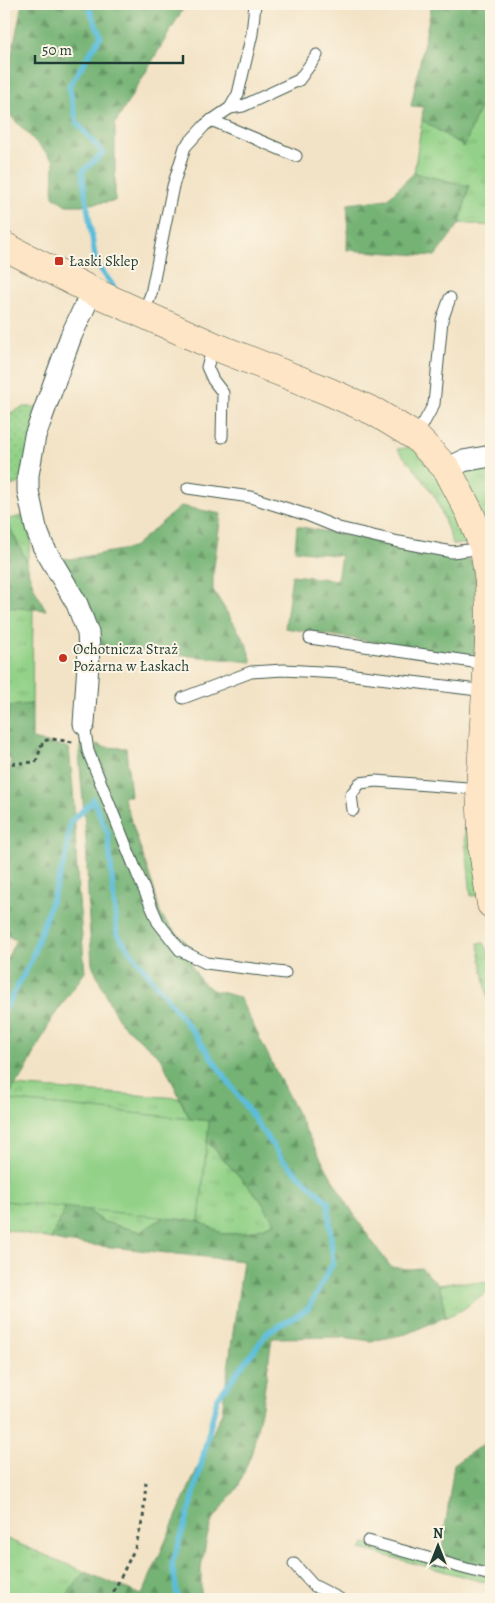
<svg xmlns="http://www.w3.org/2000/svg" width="495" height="1603" viewBox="0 0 495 1603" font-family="Alegreya,serif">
<defs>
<pattern id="grass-tufts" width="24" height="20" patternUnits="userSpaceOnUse" patternTransform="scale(1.25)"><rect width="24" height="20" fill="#92d187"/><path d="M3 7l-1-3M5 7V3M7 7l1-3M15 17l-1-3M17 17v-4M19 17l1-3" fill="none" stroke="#7db475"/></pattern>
<pattern id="forest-firs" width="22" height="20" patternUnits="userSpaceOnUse" patternTransform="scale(1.25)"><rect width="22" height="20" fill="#75b374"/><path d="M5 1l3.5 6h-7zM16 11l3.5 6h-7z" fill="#5f9360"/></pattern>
<pattern id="park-dots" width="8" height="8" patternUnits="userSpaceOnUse" patternTransform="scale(1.25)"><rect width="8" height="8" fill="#92d187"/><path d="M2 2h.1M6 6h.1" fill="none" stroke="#7db475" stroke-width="1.8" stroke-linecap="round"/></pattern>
</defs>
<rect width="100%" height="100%" fill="#fcf5e5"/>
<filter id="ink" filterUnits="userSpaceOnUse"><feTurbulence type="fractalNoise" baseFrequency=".02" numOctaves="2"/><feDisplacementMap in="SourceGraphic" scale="10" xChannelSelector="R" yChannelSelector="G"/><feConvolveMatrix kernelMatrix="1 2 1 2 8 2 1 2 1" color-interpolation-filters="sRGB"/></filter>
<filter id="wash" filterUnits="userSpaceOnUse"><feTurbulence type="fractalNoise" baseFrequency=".0096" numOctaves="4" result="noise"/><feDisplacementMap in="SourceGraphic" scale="20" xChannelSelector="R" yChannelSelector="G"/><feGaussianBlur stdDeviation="1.12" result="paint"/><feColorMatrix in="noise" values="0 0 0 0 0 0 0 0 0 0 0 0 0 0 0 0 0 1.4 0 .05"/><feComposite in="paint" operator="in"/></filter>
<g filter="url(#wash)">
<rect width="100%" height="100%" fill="#f3e3c6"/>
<g fill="url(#grass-tufts)" stroke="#58875e">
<path d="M489,84L491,85V226L460,223L469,186L414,173L422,120L464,146Z"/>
<path d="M413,447L451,494L468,544H453L436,498L418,473L397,449Z"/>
<path d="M491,461V539L467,482V475L470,468Z"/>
<path d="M25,515L31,541L27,562L6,520Z"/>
<path d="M4,607L33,609L32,704L10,706L4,737Z"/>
<path d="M466,791L473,792L479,895L471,896L465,838Z"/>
<path d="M478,943H484C495,958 491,997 491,1016Z"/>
<path d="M14,1086L179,1098L190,1119L7,1100Z"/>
<path d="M207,1141L259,1198L275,1223L247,1233L222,1234L199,1221Z"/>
<path d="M4,1201L66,1207L51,1239L4,1229Z"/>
<path d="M86,1209L164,1217L141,1232L104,1222Z"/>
<path d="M459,1282L491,1283V1288L462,1310L446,1317L439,1285Z"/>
<path d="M5,1538L85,1572L64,1599H4V1543Z"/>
<path d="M365,1543L491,1578V1584L361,1549Z"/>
</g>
<g fill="url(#forest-firs)" stroke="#4a7854">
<path d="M22,4H186L115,124V201L82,205H66L53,196L54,161L4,109V64L10,65Z"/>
<path d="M432,4H491V85H489L464,147L422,120L423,107L411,106Z"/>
<path d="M414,173L469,186L460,223L435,256L347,250L348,204L387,199Z"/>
<path d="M181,506L221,514L213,574V590L246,643L252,662L100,647L93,622L58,558L72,559L132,548Z"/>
<path d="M4,520H6L27,562L29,574L35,590L46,610L4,607Z"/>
<path d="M297,526L477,561V652L471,655H457L285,628L292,575L337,580L341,556L295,550Z"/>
<path d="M32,704V739L69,748L73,789L78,889L85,972L51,1020L22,1078L14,1086L7,1100L5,1110L4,1112V965L16,940L4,934V803L11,758H4V737L10,706Z"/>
<path d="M82,739L100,772L96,744L104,747L126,748L131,796H123L153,886L160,913L166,922L190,946L192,967L201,981L212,990L239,997C286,1089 327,1185 391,1267L408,1269L421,1268L439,1285L446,1317L406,1334L371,1341L343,1337L272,1338L262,1406L252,1452L238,1487L212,1521L207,1537L201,1568V1593L206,1599H64L85,1572L142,1595L222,1412L243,1261L63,1242L51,1239L66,1207L86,1209L104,1222L141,1232L164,1217L199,1221L223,1234L247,1233L275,1223L259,1198L207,1141L209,1121L190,1119L161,1058L121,1023L112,1008L92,964L89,921L86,839L79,753Z"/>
<path d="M491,1439V1569L441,1557L454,1464Z"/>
</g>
<path fill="url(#park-dots)" stroke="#58875e" d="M24,407H41L23,482L4,488V413H10Z"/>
<path fill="#92d187" stroke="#58875e" d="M7,1100L209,1121L199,1221L4,1201V1127Z"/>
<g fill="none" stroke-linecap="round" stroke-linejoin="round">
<g stroke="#5cbdda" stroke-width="5.5">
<path d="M91,4L90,11L101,36L69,86L77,123L103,153L82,172L96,263L114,287"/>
<path d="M93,799L108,834L117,934L197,1037L283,1160L328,1202L333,1263L308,1309L268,1332L217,1399L191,1506L172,1564L178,1599"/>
<path d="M4,1011L31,961L66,857L70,822L93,801"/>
</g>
</g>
</g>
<g filter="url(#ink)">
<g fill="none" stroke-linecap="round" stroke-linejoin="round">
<g stroke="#3f564a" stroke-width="13">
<g id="lane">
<path d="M230,108L243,106L299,80L317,55"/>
<path d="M211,120L296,156"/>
<path d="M143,314L151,294L173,186L185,147L205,125L230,108L238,94L252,34L255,4"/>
<path d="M214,346L207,367L213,380L223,393L222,437"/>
<path d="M416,437L434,404L442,320L450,298"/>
<path d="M188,488L250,497L307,515L339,528L399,542L452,552L484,548"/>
<path d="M310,638L487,664"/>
<path d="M183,698L251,672L284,670L338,673L486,691"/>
<path d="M84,724L88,751L137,873L158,922L180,950L206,963L285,973"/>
<path d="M353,810L351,795L360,783L376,781L480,789"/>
<path d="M368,1541L467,1569L491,1575"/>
<path d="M294,1564L313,1585L340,1599"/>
</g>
</g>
<g stroke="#3f564a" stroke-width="23">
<g id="street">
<path d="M447,469L463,461L491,456"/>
<path d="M84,724L89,649L88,633L77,604L43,546L36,528L28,491V475L35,436L71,336L92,291"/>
</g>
</g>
<g stroke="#3f564a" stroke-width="29">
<path id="secondary" d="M4,246L92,291L143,314L214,346L325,390L375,412L416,437L447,469L470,513L484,548L489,583L490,624L480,789L483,851L491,904"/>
</g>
<g stroke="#3f564a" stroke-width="3" stroke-dasharray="4 4" stroke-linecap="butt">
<path d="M4,764L36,762L43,741L52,739L73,742"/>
<path d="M110,1599L135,1548L143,1519L146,1482"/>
</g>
<use href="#lane" stroke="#fff" stroke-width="11"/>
<use href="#street" stroke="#fff" stroke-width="21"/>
<use href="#secondary" stroke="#fee5c5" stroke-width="28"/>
</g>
</g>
<g fill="#c8321e" stroke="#fcf5e5" stroke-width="2">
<rect x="54" y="256" width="10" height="10" rx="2.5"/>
<circle cx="63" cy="658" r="5"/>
</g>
<g text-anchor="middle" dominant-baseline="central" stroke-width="4" stroke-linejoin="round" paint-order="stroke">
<g font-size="15" fill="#1f3d34" stroke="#fcf5e5" text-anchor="start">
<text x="69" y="261">Łaski Sklep</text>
<text x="73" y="649">Ochotnicza Straż<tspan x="73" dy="17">Pożarna w Łaskach</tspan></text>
</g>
</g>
<rect width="495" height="1603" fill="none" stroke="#fcf5e5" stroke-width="20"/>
<g transform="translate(438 1546)" stroke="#fcf5e5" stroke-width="4" paint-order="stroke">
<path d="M0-4L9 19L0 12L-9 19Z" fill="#1f3d34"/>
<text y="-8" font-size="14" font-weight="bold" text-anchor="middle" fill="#1f3d34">N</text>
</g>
<path d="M35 55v8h148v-8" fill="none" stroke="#1f3d34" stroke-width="2.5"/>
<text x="42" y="55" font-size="15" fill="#1f3d34" stroke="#fcf5e5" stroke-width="4" paint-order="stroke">50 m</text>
</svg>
